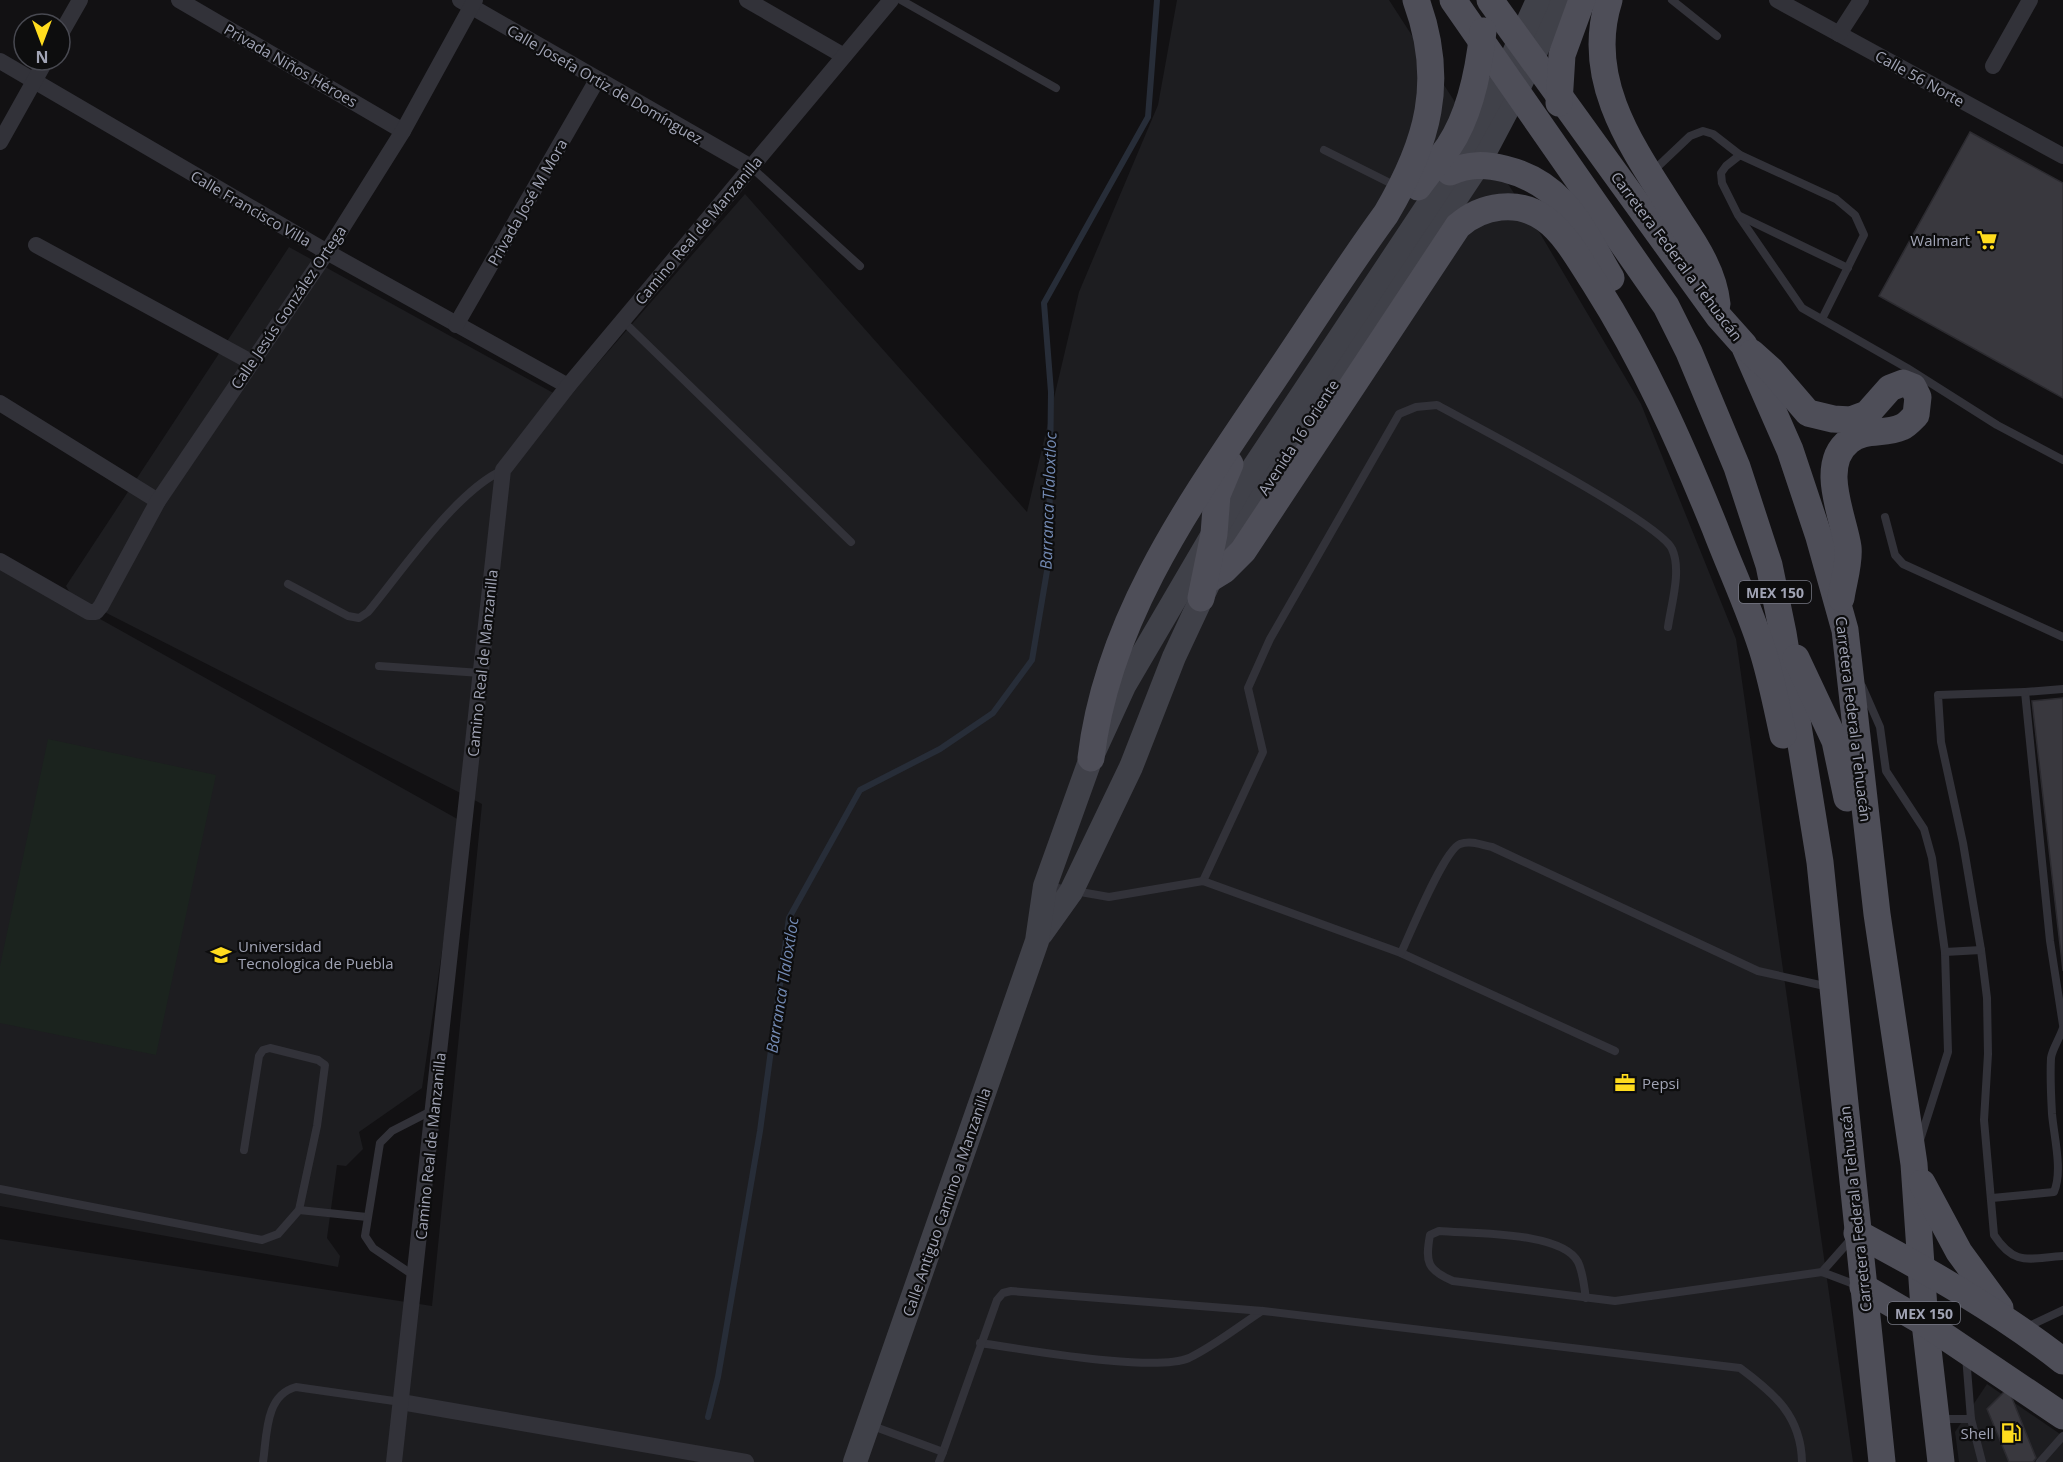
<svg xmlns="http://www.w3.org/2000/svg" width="2063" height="1462" viewBox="0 0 2063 1462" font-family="'Open Sans',sans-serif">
<rect width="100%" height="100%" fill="#121113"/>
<g fill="#1d1d20">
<path d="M1177,0H1389L1541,235L1641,404L1736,639L1853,1462H0V1239L432,1306L482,804L71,595L66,586L289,247L566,400L745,194L1027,512L1079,292L1158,105Z"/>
<path d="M0,563L461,821L422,1088L359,1132L363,1149L346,1166L337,1165L327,1238L340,1256L338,1267L0,1206Z"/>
<path d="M1987,1384L2063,1436V1462H1959L1955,1432Z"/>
</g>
<path fill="#1b231e" d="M48,739L216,775L156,1055L0,1023V966Z"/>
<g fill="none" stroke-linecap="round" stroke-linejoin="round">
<path stroke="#272d38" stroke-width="6" d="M708,1417L718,1377L760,1131L789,918L860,790L940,749L993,713L1032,660L1049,559L1051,392L1044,303L1148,117L1157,0"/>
</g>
<g fill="#39383e" stroke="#2c2b30" stroke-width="1.5">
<path d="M1970,132L2063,183V398L1879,296Z"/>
<path d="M2063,698V971L2032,701Z"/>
<path d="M2008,1388L2036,1458L2033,1462H2009L1987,1409Z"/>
</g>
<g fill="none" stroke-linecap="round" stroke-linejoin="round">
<g stroke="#323239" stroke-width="8">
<path d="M901,0L1056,88"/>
<path d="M1672,0L1717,36"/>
<path d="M1324,150L1398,187"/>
<path d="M1740,155L1726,166L1721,173L1722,183L1738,215L1802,308L1907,368L1997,425L2063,460"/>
<path d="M751,167L860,266"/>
<path d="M1652,172L1690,136L1703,131L1713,134L1740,155L1836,199L1855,215L1864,235L1822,319"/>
<path d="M1740,216L1848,268"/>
<path d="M623,321L851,542"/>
<path d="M1885,517L1895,555L1903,564L2063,637"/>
<path d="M288,584L348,616L359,618L368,612C402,571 456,491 503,470"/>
<path d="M379,666L481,673"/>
<path d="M1862,686L1880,727L1886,771L1924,829L1932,858L1945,952L1948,1052L1920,1140"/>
<path d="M2063,689L2025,692L2050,941L2063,1025"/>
<path d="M1203,881L1263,752L1248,688L1270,639L1399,414L1416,407L1437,405C1475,426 1660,522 1672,549C1682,570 1671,605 1668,627"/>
<path d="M1046,886L1109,897L1203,881L1401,953L1615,1051"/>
<path d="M1981,950L1987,998L1988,1054L1984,1120L1994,1235C2015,1267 2029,1258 2063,1256"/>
<path d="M1945,952L1981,950L1963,843L1941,742L1938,695L2025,692"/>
<path d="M1401,953C1410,934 1444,850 1460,844C1471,840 1482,845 1492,847L1758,971L1829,987"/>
<path d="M244,1150L259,1056L263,1050L270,1048L318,1060L325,1065L317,1126L299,1210"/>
<path d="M0,1189L262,1240L278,1234L299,1210L367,1217"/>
<path d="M1992,1198L2054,1192C2063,1171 2054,1137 2052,1114C2051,1096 2050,1076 2051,1058C2052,1049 2060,1038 2063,1028"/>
<path d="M1822,1272L1852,1238"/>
<path d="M416,1277L373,1248L365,1236L380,1143L392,1131L433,1110"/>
<path d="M1586,1298C1584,1287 1583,1272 1578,1262C1562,1231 1471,1234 1439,1231L1430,1235C1425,1262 1427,1270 1453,1281L1615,1301L1822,1272L1859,1286"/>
<path d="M2025,1328L2063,1310"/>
<path d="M980,1343C1024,1349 1153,1373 1189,1358C1214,1346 1239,1326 1262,1311"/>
<path d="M1966,1356L1971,1419L1982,1462"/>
<path d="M1939,1419H1971"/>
<path d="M870,1425L943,1452L997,1300L1003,1293L1011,1291L1263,1311L1740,1368C1775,1394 1801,1416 1802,1462"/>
<path d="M263,1462C267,1435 265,1395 296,1387L401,1402"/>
<path d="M939,1462L943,1452"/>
<path d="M2040,1462L2063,1436"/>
</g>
<g stroke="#323239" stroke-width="16">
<path d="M179,0L403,131"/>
<path d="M460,0L751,167"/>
<path d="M747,0L844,56"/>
<path d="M1777,0L2063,156"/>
<path d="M1839,34L1861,0"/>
<path d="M60,35L80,0"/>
<path d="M0,61L327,252L568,386"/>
<path d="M1993,66L2030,0"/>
<path d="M0,142L46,60"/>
<path d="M36,245L251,362"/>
<path d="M456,325L597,80"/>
<path d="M0,403L158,501"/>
<path d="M0,561L89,612H96L101,606L158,501L327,252L403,131L475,0"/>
<path d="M401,1402L746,1462"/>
<path d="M394,1462L503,470L568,386L891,0"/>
</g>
<g stroke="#404149" stroke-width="24">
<path d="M1041,934L1071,892L1131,767L1174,657L1211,578L1268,481L1478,165L1517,91L1560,0"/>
<path d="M855,1462L1037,941L1045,886L1091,758L1124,686L1240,488L1450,172L1505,73L1538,0"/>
</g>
<g stroke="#4e4e58" stroke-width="27">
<path d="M1453,0L1666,306L1689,352L1737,467L1769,565L1783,633L1820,862L1882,1462"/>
<path d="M1490,0L1719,317L1744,345L1790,450L1819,537L1845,630L1877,914L1914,1164L1925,1323L1941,1462"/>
<path d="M1609,0C1582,84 1638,155 1680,222C1697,247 1714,274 1717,304"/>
<path d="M1559,103L1562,55L1582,0"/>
<path d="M1450,172C1469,164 1485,164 1505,169C1565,184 1582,229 1611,278"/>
<path d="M1418,187C1428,173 1439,160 1449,146C1471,113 1479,69 1483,31"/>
<path d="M1752,353L1771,370L1808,413L1833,419L1851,420L1867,414L1890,388L1903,383L1913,387L1918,397L1916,415C1912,419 1907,425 1902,427C1884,435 1865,428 1849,441C1818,465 1844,518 1848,547C1850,562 1843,583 1841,598"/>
<path d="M1211,578L1224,570L1243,551L1458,226C1482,205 1518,199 1545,219C1566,234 1581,263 1595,284C1644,361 1681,444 1715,528C1731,570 1751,612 1764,655C1772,682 1777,708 1783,735"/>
<path d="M1201,598L1214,534L1217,495L1230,464"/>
<path d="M1796,658L1835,741L1847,798"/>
<path d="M1091,758C1107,621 1188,506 1263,395C1304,335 1343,273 1386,214C1428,143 1446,81 1416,0"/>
<path d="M1922,1183L1959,1252L2000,1308"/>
<path d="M1857,1233C1928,1271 1999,1311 2063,1361"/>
<path d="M1863,1287L1925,1323L2063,1416"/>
</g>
</g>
<defs>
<g id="supermarket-bare" transform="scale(1.62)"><path d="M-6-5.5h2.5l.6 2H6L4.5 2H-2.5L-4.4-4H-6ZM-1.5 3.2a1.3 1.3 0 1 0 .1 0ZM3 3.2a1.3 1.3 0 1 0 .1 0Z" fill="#ffdc1e" stroke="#0d0d0e" stroke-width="2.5" paint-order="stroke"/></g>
<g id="university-bare" transform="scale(1.62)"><path d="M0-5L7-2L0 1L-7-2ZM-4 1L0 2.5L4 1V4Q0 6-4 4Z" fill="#ffdc1e" stroke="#0d0d0e" stroke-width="2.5" paint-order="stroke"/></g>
<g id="office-bare" transform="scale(1.62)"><path d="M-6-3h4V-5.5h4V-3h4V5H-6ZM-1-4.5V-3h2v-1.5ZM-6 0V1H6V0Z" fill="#ffdc1e" stroke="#0d0d0e" stroke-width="2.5" paint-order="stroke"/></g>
<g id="fuel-bare" transform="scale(1.62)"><path d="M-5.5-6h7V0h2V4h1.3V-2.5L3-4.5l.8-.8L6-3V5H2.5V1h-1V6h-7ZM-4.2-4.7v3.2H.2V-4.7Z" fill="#ffdc1e" stroke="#0d0d0e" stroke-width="2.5" paint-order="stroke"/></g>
</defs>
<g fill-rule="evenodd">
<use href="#supermarket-bare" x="1987" y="240"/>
<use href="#university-bare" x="221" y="955"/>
<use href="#office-bare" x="1625" y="1083"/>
<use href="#fuel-bare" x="2011" y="1433"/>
</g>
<g text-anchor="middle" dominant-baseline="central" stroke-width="4.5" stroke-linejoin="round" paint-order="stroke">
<g fill="#0d0d0e" stroke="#757783" stroke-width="1.5">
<rect x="1739" y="581" width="72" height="22" rx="4.5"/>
<rect x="1888" y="1302" width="72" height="22" rx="4.5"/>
</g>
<g font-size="14" font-weight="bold" fill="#a1a4b5">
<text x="1775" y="592">MEX 150</text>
<text x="1924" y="1313">MEX 150</text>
</g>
<g font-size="15" fill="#a1a4b5" stroke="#0d0d0e">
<text transform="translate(291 65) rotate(30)">Privada Niños Héroes</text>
<text transform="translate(1920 78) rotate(29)">Calle 56 Norte</text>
<text transform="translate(605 84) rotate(30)">Calle Josefa Ortiz de Domínguez</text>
<text transform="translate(527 202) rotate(-60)">Privada José M Mora</text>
<text transform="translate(251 208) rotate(30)">Calle Francisco Villa</text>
<text transform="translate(698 230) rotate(-50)">Camino Real de Manzanilla</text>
<text transform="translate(1677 256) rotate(53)">Carretera Federal a Tehuacán</text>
<text transform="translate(288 307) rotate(-56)">Calle Jesús González Ortega</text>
<text transform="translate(1298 437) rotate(-57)">Avenida 16 Oriente</text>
<text transform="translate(482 663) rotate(-84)">Camino Real de Manzanilla</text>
<text transform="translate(1854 719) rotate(83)">Carretera Federal a Tehuacán</text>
<text transform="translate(430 1146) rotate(-84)">Camino Real de Manzanilla</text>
<text transform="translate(946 1202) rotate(-71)">Calle Antiguo Camino a Manzanilla</text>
<text transform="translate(1855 1209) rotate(-96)">Carretera Federal a Tehuacán</text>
</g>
<g font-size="15" fill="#a1a4b5" stroke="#0d0d0e" text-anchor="end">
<text x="1970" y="240">Walmart</text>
<text x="238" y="946" text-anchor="start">Universidad<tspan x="238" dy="17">Tecnologica de Puebla</tspan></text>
<text x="1642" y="1083" text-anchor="start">Pepsi</text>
<text x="1994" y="1433">Shell</text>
</g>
<g font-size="16" font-style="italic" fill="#748bb5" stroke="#0d0d0e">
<text transform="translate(1048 501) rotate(-88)">Barranca Tlaloxtloc</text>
<text transform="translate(782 985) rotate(-81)">Barranca Tlaloxtloc</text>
</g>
</g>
<g transform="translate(42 42) rotate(180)"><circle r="28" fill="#0d0d0e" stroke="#484951" stroke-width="1.5"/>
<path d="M0-4.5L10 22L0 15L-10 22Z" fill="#ffdc1e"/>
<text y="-9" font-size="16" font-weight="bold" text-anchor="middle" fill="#a1a4b5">N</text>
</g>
</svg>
